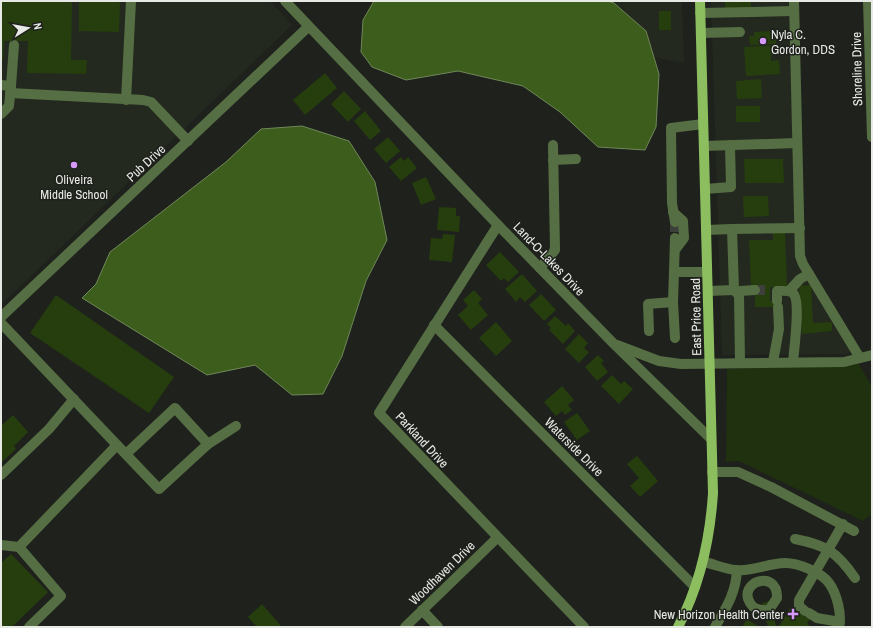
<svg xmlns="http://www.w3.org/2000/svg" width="873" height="628" viewBox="0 0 873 628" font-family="'Archivo Narrow',sans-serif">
<rect width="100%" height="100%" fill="#1e211c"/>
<g fill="#23291f">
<path d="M1,1H270L292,25L1,305Z"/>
<path d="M614,1H682L684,63L654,57L646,31Z"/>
<path d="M711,1H799L803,261L856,349L846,354L722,355Z"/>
</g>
<path fill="#1f310f" d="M859,364L872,387V514L863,521L739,461L726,462L727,369Z"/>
<g fill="#3d5d1d" stroke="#708759">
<path d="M374,1H607L614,3L646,31L659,74L656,127L645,150L598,147L560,112L523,86L458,71L406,80L372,67L361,52L363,20Z"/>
<path d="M302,126L349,141L375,182L387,240L366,281L342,356L323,394L292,395L255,365L207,375L82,298L96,284L110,252L226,162L261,129Z"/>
</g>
<g fill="#263e0d">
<path d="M1,1H72L71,60H87L86,74L27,73L28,41H4L3,60H1Z"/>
<path d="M79,1H120L119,32L79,31Z"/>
<rect x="725" y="1" width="26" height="9"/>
<rect x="659" y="11" width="12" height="19"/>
<path d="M770,31L771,38H776V44L750,45L749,36H754V32Z"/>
<path d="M778,45L779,55H771V61L779,60L780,74L746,76L744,47Z"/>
<path d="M325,73L337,88L305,115L293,100Z"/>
<path d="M761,79L762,98L737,99L736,81Z"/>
<path d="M344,91L361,109L348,122L331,104Z"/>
<rect x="736" y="106" width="24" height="16"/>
<path d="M365,111L381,131L370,140L354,121Z"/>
<path d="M388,137L400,151L386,163L374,149Z"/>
<path d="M401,157L404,161L408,157L417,168L401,181L389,167Z"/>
<path d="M744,159H783L784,183H745Z"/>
<path d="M426,177L436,199L421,205L412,183Z"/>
<path d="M743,196H768L769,216L744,217Z"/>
<path d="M439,207L456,208V216H460L459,232L437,230Z"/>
<path d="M773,232H785L787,287H770V301H779V307H755V286H751L749,240H773Z"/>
<path d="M443,234L455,235L452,262L429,260L431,238L442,239Z"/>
<path d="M500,252L519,272L508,282L504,278L501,281L486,265Z"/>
<path d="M522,274L537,291L525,302L520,297L516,302L505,289Z"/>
<path d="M811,285L813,323L832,322V331L802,334L799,286Z"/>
<path d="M474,290L482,299L478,303L488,315L471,330L458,315L468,306L463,300Z"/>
<path d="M541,294L556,310L544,321L529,305Z"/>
<path d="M56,295L174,377L149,413L30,333Z"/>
<path d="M555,316L566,326L568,323L575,331L563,344L549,330L551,328L547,324Z"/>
<path d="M496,322L512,341L496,356L479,338Z"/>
<path d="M579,334L588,343L584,348L589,352L579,363L565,349Z"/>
<path d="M598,355L604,361L601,363L608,372L597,381L585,367Z"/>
<path d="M612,375L621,384L624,381L633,389L619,404L601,386Z"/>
<path d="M562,386L574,400L568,405L572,410L565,415L562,411L556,416L544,402Z"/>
<path d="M577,413L590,431L577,440L564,422Z"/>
<path d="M13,415L28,432L14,446L16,449L1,463V426Z"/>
<path d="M637,456L658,481L640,497L630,486L639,478L627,464Z"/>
<path d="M11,554L48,592L12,627H1V563Z"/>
<path d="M770,601L776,626L780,625L790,608L802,615L807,609L804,616L810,619L807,624L812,627H768L762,603Z"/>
<path d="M262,604L282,627H257L248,617Z"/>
<path d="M747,619L759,627H742Z"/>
</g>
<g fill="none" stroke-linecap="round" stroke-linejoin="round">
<g stroke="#3c3f3a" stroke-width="10" stroke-dasharray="10 5" stroke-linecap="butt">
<path d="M675,222V238"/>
<path d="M755,290H770"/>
</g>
<g stroke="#566e43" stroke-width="10">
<path d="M285,1L498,225L614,344L711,439"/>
<path d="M794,1L800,256L803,264L860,358"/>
<path d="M868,1L872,137"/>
<path d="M700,13L794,11"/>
<path d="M701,33L740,32"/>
<path d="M1,85L11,86L9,106L1,114"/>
<path d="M11,86L14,45"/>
<path d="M10,93L143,100L151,102L188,141"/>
<path d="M126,100L131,1"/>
<path d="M704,146L797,143"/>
<path d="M553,160L576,159"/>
<path d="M705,189L731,187L730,145"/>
<path d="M673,212L683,221L684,238L675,250"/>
<path d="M675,222L672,203L671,128L703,124"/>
<path d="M498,225L379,413L584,627"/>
<path d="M732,229L800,228"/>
<path d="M706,230L732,229L734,290L708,291"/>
<path d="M675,238L674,272H707"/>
<path d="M540,268L555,250L553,145"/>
<path d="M734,290L739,295L740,362"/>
<path d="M789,291L800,279L809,274"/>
<path d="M737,293L740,291L755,290"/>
<path d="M777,301V291C782,291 789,290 793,293C801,301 794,349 793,362"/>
<path d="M673,302L674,272"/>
<path d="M1,317L308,27"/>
<path d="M1,323L117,445L19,547L1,545"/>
<path d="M434,325L695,587"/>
<path d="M649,331L648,304L673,302L675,338"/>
<path d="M617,345L659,361L681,364L844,362L872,355"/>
<path d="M773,362L779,329L778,307"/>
<path d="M208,444L236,426"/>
<path d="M117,445L159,489L208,444L175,408L126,454"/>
<path d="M712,472H738L771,487L854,531"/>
<path d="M1,475L49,429L74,399"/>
<path d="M795,539C826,545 837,552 855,578"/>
<path d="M19,547L61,596L29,627"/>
<path d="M704,562C714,564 725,569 736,570C753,572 768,563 785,563C798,563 821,572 829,583C837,594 842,614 839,627"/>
<path d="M422,610L438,627"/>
<path d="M764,610C758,610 753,608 750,603C737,582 778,568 777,598L771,607"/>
<path d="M805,611L799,606V600L843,524"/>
<path d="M809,613L817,618L840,622"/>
<path d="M405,627L497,538"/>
<path d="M715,627C726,608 736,593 737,570"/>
</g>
<path stroke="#8cbe60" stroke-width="10" d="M678,627C700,585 710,540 713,493L700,1"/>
</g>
<g fill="#d69bfa" stroke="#1e211c" stroke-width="1.5">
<circle cx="763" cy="41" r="4"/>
<circle cx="74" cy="165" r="4"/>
<path d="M791 608h4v4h4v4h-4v4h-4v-4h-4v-4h4z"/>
</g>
<g text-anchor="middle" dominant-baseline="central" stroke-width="3" stroke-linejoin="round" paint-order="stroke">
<g font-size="13" fill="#e7e9e5" stroke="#1e211c" text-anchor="start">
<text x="771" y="34">Nyla C.<tspan x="771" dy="15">Gordon, DDS</tspan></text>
<text x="74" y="179" text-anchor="middle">Oliveira<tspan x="74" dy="15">Middle School</tspan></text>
<text x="784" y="614" text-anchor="end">New Horizon Health Center</text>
</g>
<g font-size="13" fill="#e7e9e5" stroke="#1e211c">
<text transform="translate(857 69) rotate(-91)">Shoreline Drive</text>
<text transform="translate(146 163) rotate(-43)">Pub Drive</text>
<text transform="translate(549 259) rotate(46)">Land-O-Lakes Drive</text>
<text transform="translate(696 317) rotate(-91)">East Price Road</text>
<text transform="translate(422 440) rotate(47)">Parkland Drive</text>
<text transform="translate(574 447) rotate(45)">Waterside Drive</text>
<text transform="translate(442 573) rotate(-44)">Woodhaven Drive</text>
</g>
</g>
<rect width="873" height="628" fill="none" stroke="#e7e9e5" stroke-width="4"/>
<g transform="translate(28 28) rotate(79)" stroke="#1e211c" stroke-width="3" paint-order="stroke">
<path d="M0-3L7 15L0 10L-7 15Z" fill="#e7e9e5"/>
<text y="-6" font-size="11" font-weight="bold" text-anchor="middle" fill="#e7e9e5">N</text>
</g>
</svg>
